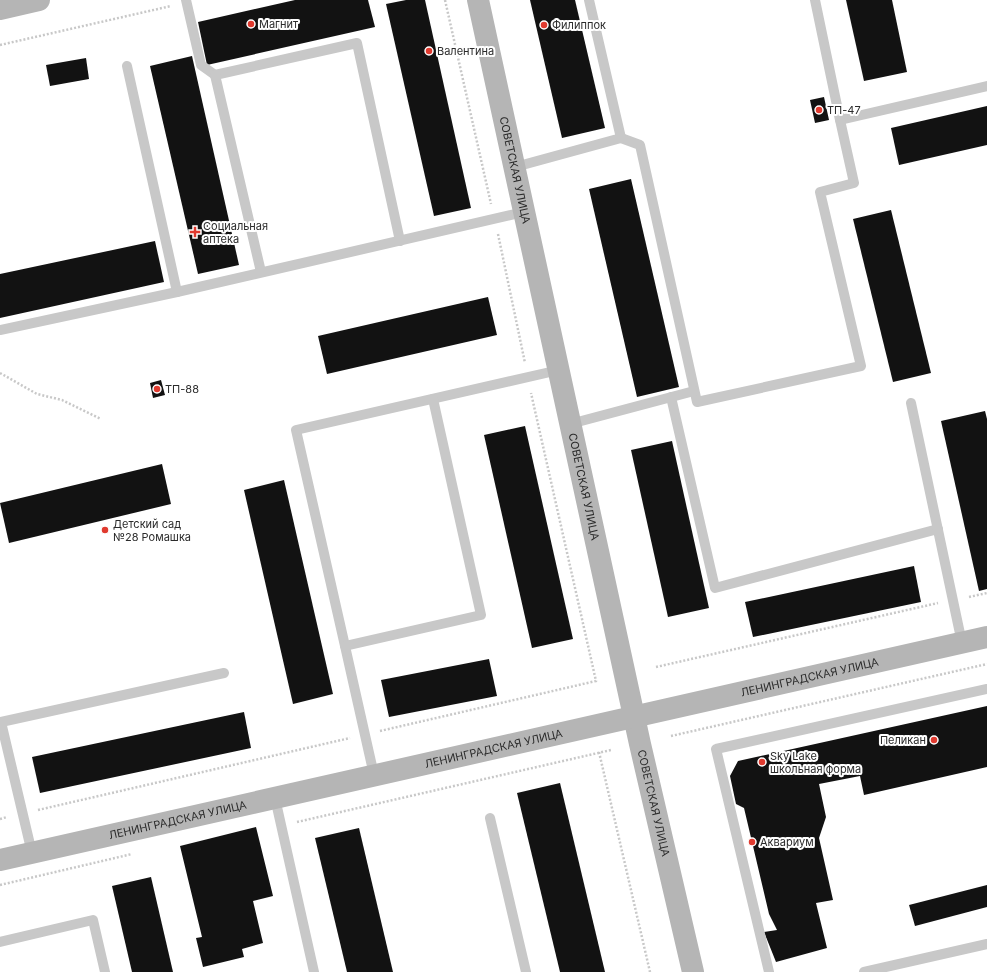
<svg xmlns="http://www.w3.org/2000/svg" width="987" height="972" viewBox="0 0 987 972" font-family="Inter,sans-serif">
<rect width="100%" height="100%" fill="#fff"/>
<g fill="#121212">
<path d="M295,0H368L375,27L207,65L198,22Z"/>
<path d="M406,0H425L471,208L434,216L386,4Z"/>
<path d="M530,0H575L605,128L562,138Z"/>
<path d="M846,0H892L907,72L864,81Z"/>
<path d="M192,56L239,265L198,274L150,66Z"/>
<path d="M86,58L89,79L50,86L46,65Z"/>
<path d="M824,97L829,120L815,123L810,100Z"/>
<path d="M987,106V145L899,165L891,128Z"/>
<path d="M631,179L679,387L637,397L589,189Z"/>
<path d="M891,210L931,373L893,382L853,219Z"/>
<path d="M155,241L164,282L0,318V274Z"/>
<path d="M488,297L497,335L327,374L318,336Z"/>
<path d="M161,380L165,395L153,398L150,383Z"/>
<path d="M985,411L987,419V589L979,591L941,421Z"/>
<path d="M525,426L573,639L532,648L484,435Z"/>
<path d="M672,441L709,608L668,617L631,450Z"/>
<path d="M162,464L171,504L9,543L0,503Z"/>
<path d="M284,480L333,694L293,704L244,490Z"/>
<path d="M914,566L921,602L753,637L745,602Z"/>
<path d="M489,659L497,696L389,717L381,680Z"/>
<path d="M987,706V767L864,795L860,776L819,784L826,817L819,838L833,900L816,903L827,948L776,962L764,932L777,930L769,914L744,808L736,804L730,776L738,761Z"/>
<path d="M244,712L251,748L40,793L32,757Z"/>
<path d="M560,783L605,972H560L517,793Z"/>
<path d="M256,827L273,896L253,901L263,943L242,949L244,957L203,967L196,938L202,937L180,846Z"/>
<path d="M359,828L393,972H347L315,838Z"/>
<path d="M151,877L173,972H132L112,886Z"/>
<path d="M987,885V907L915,926L909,905Z"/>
</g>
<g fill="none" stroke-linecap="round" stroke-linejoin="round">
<g stroke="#c8c8c8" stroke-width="2.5" stroke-dasharray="2 2" stroke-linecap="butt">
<path d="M445,0L491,204"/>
<path d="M0,45L171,6"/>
<path d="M498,234L525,363"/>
<path d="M0,373L37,394L62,400L101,419"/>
<path d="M969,597L987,593"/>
<path d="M656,667L938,603"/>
<path d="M380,731L596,681L531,393"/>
<path d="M671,736L987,664"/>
<path d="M599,752L650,972"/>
<path d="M38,810L350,738"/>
<path d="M0,819L7,817"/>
<path d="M297,822L611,750"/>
<path d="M0,885L132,854"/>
</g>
<g stroke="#c8c8c8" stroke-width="10">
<path d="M186,0L201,65L215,75L357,43L400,241"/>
<path d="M815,0L840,120L987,86"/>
<path d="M127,66L177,292"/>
<path d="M215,75L261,272"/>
<path d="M621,138L640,145L697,402L861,366L820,192L854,183L840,120"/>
<path d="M515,167L621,138L589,0"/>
<path d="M0,330L177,292L524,212"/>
<path d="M671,397L715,588L938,529"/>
<path d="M911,403L962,643"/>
<path d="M570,424L694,391"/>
<path d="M345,646L296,430L559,370"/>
<path d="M374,775L345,646L481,615L433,399"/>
<path d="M275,798L314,972"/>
<path d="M490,818L526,972"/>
<path d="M32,853L1,722L224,673"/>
<path d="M0,942L93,920L105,972"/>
<path d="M769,972L716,749L987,689"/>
<path d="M864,972L987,944"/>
</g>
<g stroke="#b5b5b5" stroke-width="22">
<path id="s1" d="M478,0L640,744L693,972"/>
<path d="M0,9L39,0"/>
<path id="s2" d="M0,860L987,637"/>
</g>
</g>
<g fill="#e03a2f" stroke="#fff" stroke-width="1.5">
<circle cx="251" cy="24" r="4"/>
<circle cx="544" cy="25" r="4"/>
<circle cx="429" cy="51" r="4"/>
<circle cx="819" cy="110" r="4"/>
<path d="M193 226h4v4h4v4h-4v4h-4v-4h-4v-4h4z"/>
<circle cx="157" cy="389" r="4"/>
<circle cx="105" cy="530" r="4"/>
<circle cx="934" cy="740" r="4"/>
<circle cx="762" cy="762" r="4"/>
<circle cx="752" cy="842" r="4"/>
</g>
<g text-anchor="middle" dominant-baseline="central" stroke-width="4" stroke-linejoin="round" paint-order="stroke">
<g font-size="11" fill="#2b2b2b" stroke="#fff" text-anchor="start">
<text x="259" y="24">Магнит</text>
<text x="552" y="25">Филиппок</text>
<text x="437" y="51">Валентина</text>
<text x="827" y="110">ТП-47</text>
<text x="203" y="226">Социальная<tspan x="203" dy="13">аптека</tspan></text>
<text x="165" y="389">ТП-88</text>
<text x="113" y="524">Детский сад<tspan x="113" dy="13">№28 Ромашка</tspan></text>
<text x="926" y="740" text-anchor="end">Пеликан</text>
<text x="770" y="756">Sky Lake<tspan x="770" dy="13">школьная форма</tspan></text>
<text x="760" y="842">Аквариум</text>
</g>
<g font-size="11" fill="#2b2b2b" stroke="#fff">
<text stroke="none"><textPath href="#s1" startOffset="174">СОВЕТСКАЯ УЛИЦА</textPath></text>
<text stroke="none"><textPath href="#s1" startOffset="498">СОВЕТСКАЯ УЛИЦА</textPath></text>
<text stroke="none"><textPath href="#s2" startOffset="830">ЛЕНИНГРАДСКАЯ УЛИЦА</textPath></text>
<text stroke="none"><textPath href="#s2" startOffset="506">ЛЕНИНГРАДСКАЯ УЛИЦА</textPath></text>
<text stroke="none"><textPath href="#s1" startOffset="822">СОВЕТСКАЯ УЛИЦА</textPath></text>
<text stroke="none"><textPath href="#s2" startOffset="182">ЛЕНИНГРАДСКАЯ УЛИЦА</textPath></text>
</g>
</g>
</svg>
